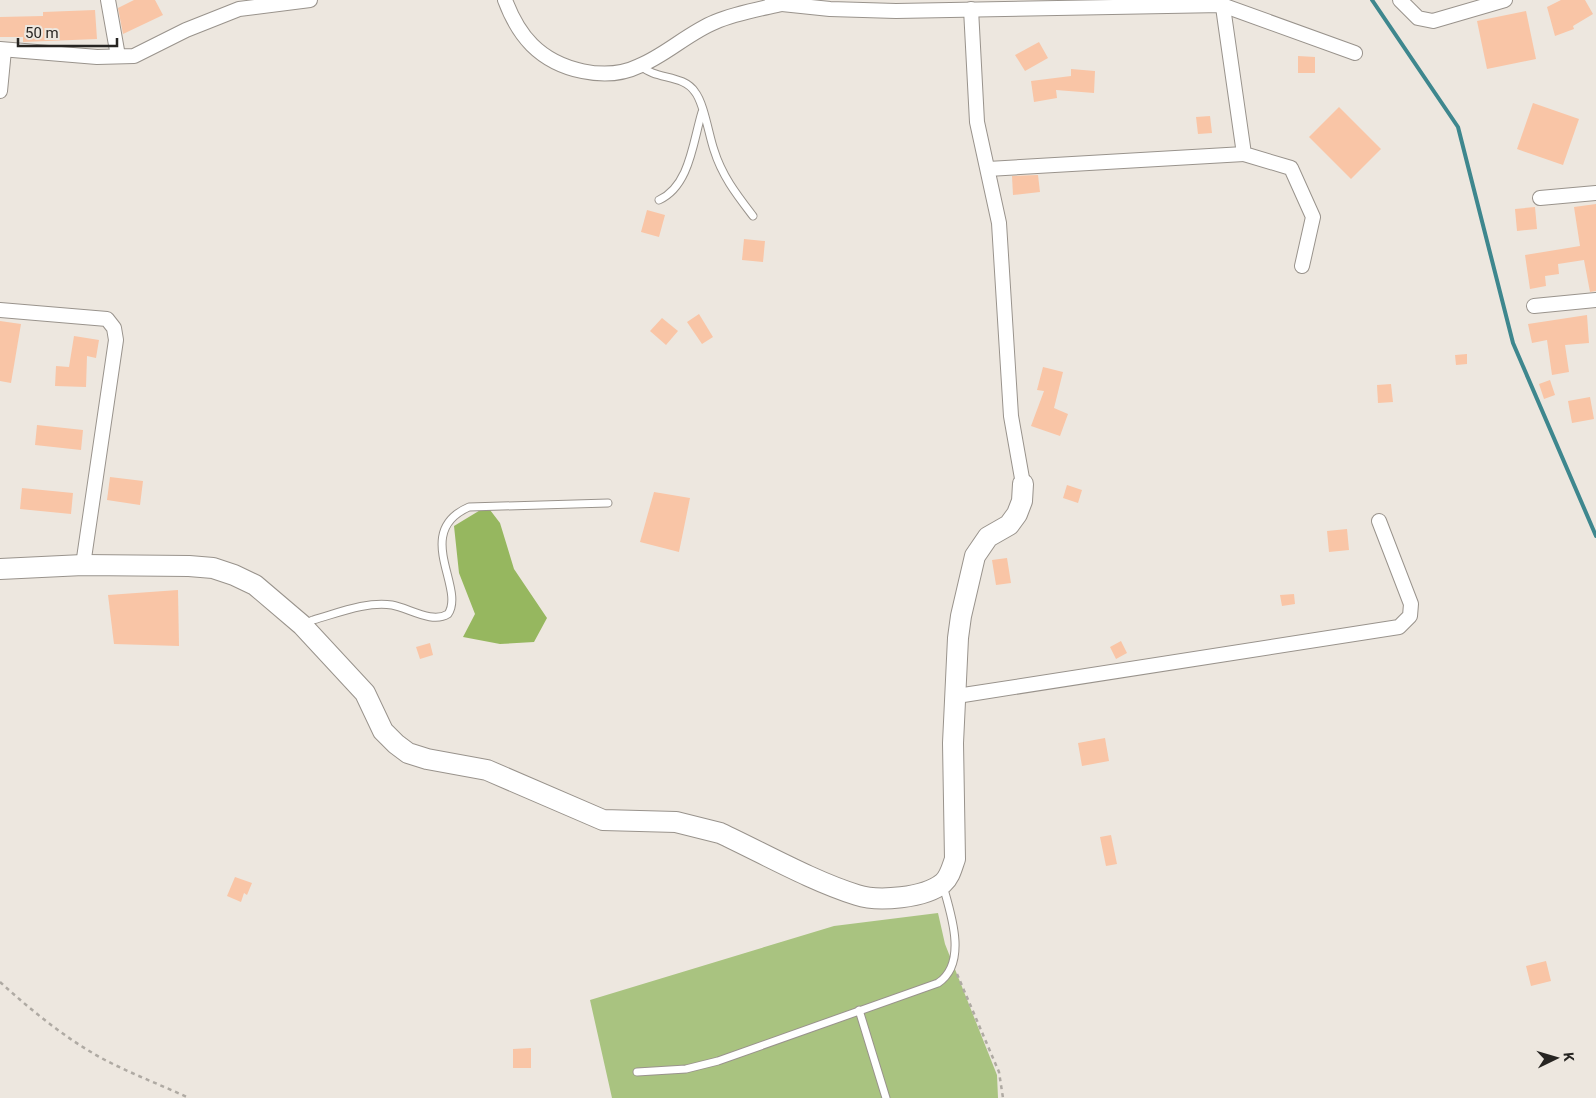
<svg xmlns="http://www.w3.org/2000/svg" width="1596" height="1098" viewBox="0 0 1596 1098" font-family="Roboto,sans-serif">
<rect width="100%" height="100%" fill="#ede7df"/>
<path fill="#a9c380" d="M938,913L945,944L997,1075L998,1098H612L590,1000L834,926Z"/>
<path fill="#96b75f" d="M487,506L500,523L514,569L547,618L534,642L500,644L463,637L475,614L459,573L454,526Z"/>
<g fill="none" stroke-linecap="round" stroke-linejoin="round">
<path stroke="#3e878e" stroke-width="4" d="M1372,0L1458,127L1513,343L1596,536"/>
</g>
<g fill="#f9c5a6">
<path d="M134,0H155L163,15L123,34L118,8Z"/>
<path d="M1561,0H1585L1593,14L1573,26L1574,29L1555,36L1547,7Z"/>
<path d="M95,10L97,39L23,42V37H0V17L43,16V12Z"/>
<path d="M1526,11L1536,59L1487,69L1477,21Z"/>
<path d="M1039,42L1048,58L1025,71L1015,55Z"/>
<path d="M1298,56L1315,57V73H1298Z"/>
<path d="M1071,69L1095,71L1094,93L1056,90L1057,98L1034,102L1031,81L1071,76Z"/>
<path d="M1533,103L1579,119L1563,165L1517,149Z"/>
<path d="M1339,107L1381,149L1351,179L1309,137Z"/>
<path d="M1210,116L1212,133L1198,134L1196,117Z"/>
<path d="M1038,175L1040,192L1013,195L1012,176Z"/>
<path d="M1596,204V291L1590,292L1584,260L1558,264L1559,274L1545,276L1546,286L1530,289L1525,255L1580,246L1574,207Z"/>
<path d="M1535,207L1537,229L1517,231L1515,209Z"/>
<path d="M647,210L665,215L659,237L641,232Z"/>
<path d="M744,239L765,241L763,262L742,260Z"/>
<path d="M699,314L713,337L702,344L687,322Z"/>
<path d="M1587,315L1589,343L1565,345L1569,372L1552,375L1547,340L1532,343L1528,324Z"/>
<path d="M662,318L678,331L666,345L650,331Z"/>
<path d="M0,321L21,324L11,383L0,381Z"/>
<path d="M74,336L99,340L96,358L87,356L86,387L55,386L56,366L69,367Z"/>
<path d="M1467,354V364L1456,365L1455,355Z"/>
<path d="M1043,367L1063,372L1054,408L1068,414L1060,436L1031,426L1044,391L1037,390Z"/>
<path d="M1550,380L1555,395L1544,399L1539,384Z"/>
<path d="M1391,384L1393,402L1378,403L1377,385Z"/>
<path d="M1590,397L1594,419L1572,423L1568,401Z"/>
<path d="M37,425L83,430L81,450L35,445Z"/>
<path d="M110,477L143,481L140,505L107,500Z"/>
<path d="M1067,485L1082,490L1078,503L1063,498Z"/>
<path d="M22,488L73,493L71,514L20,509Z"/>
<path d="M654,492L690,498L679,552L640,542Z"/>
<path d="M1347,529L1349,550L1329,552L1327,531Z"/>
<path d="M1007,558L1011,583L996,585L992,560Z"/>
<path d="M178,590L179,646L114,644L108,595Z"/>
<path d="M1294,594L1295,604L1282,606L1280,595Z"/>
<path d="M1121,641L1127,653L1116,659L1110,647Z"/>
<path d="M430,643L433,655L420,659L416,647Z"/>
<path d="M1105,738L1109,761L1082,766L1078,743Z"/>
<path d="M1111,835L1117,864L1106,866L1100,837Z"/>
<path d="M235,877L252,883L247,895L244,893L241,902L227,896Z"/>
<path d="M1546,961L1551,981L1531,986L1526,966Z"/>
<path d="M531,1048V1068H513V1049Z"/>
</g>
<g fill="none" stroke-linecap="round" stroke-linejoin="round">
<g stroke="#99938c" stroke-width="9">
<g id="lane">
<path d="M641,66C656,80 683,74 695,92C704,103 709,136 714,150C722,176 737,195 753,216"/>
<path d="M659,200C690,186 693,141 702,112"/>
<path d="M305,624L313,620C338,613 367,601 392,605C409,608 432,624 448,614C466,588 412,532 469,507L608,503"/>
<path d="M859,1010L886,1098"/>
<path d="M637,1072L686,1069L718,1061L938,983C968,963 951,914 943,886"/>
</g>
</g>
<g stroke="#99938c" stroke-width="16">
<g id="street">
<path d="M108,0L118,56"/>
<path d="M505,0C511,16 520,33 532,45C558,71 606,82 639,66C666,55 688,33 715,22C736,13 760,9 782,4"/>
<path d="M772,0L782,4L830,9L896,11L1222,5L1355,53"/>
<path d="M1222,0L1244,154L1291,168L1313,217L1302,266"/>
<path d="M1400,0L1418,18L1433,21L1505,0"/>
<path d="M971,9L977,122L999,223L1011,416L1023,484"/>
<path d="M0,49L97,57L134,56L186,30L239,9L310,0"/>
<path d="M0,91L4,50"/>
<path d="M988,169L1244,154"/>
<path d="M1540,198L1596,193"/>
<path d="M1534,306L1596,300"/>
<path d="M0,310L107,319L114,328L116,340L83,565"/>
<path d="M957,696L1399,627L1410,616L1411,604L1379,521"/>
</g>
</g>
<g stroke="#99938c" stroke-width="22">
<path id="secondary" d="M0,569L83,565L189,566L213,568L234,575L255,585L302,625L365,693L383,731L396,744L408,753L427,759L487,770L603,820L676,822L720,833C763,853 812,881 857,895C878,902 925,898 943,883C950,877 952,867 955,859L953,743L958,638L961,616L975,556L988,537L1009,525L1017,514L1022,501L1023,484"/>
</g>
<g stroke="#afaaa3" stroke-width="2.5" stroke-dasharray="4 4" stroke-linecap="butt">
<path d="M957,974L999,1072L1003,1098"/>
<path d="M0,982C32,1011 66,1039 105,1060C132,1074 161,1085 189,1098"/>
</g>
<use href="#lane" stroke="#fff" stroke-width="7"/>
<use href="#street" stroke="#fff" stroke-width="14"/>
<use href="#secondary" stroke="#fff" stroke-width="20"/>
</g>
<g transform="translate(1556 1058) rotate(85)" stroke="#ede7df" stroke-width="4" paint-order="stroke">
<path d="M0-4L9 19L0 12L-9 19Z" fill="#272522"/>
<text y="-8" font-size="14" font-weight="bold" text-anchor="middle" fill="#272522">K</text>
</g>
<path d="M18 38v8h99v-8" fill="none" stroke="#272522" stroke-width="2.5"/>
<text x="25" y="38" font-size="15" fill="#272522" stroke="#ede7df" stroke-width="4" paint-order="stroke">50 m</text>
</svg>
